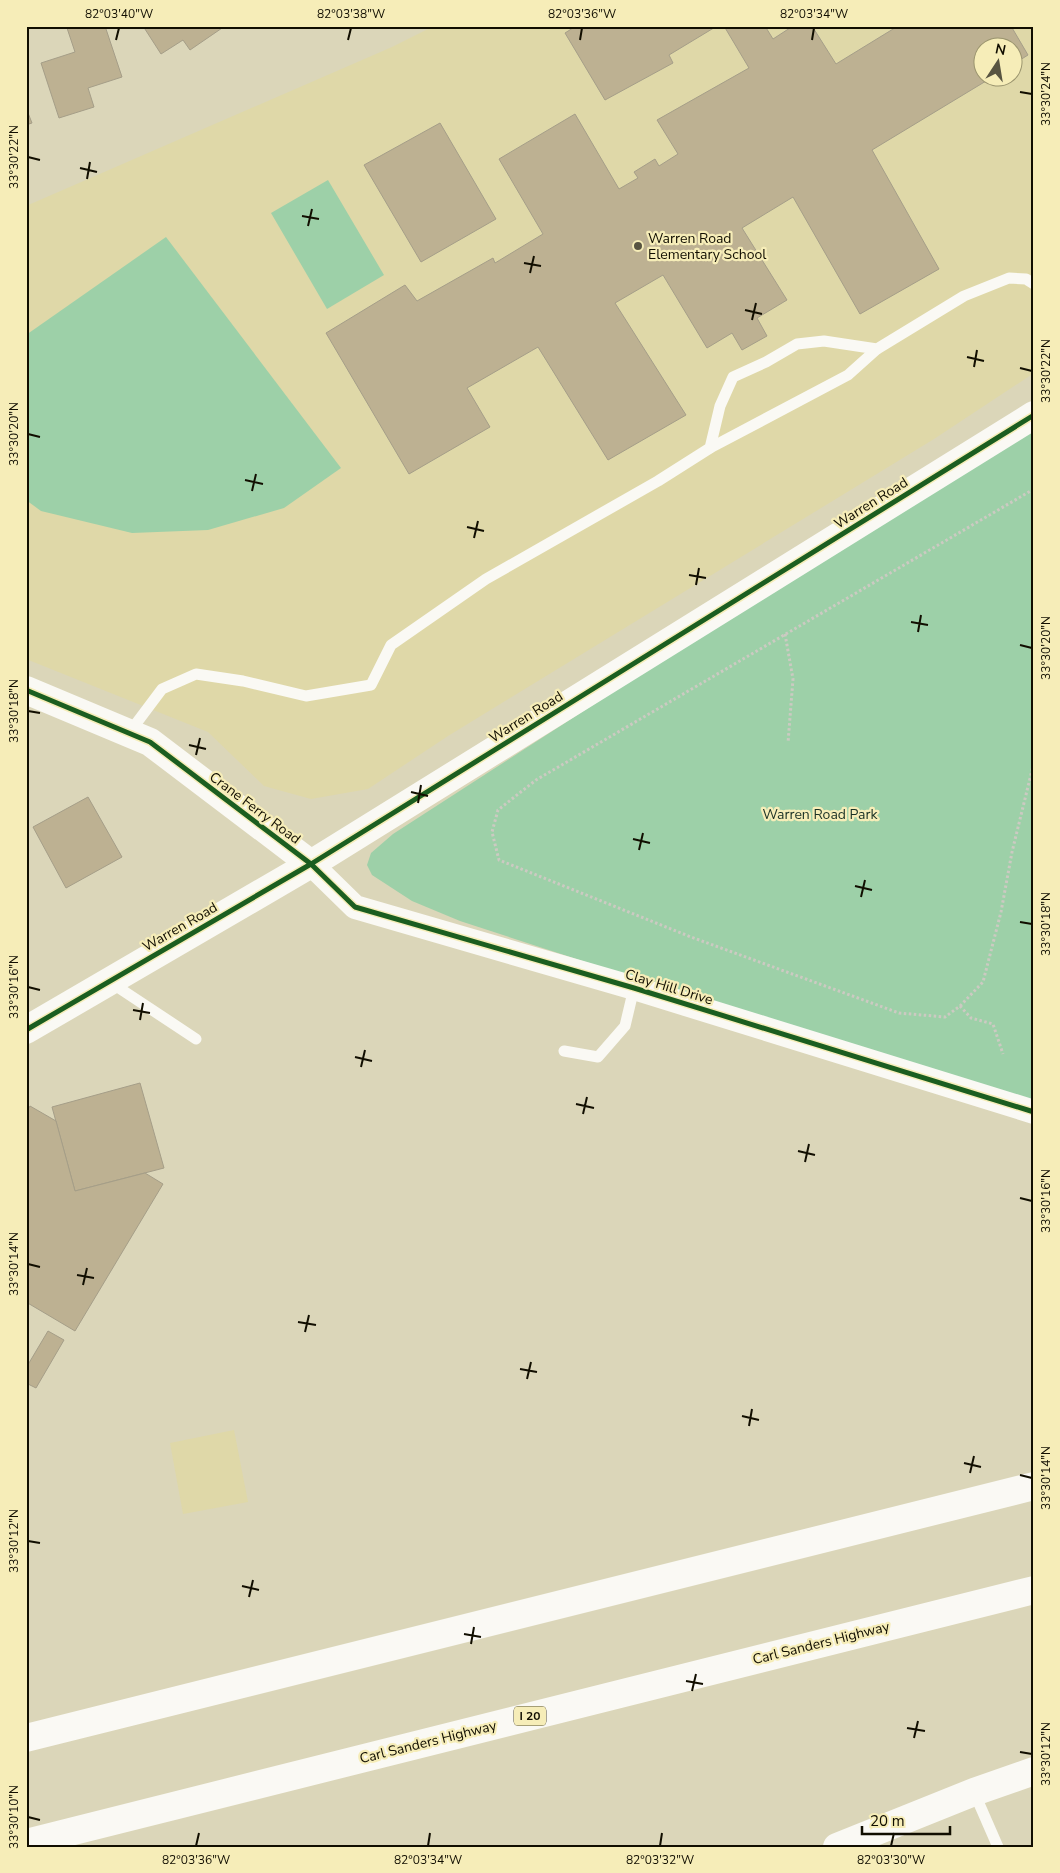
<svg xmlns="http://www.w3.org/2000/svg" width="1060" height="1873" viewBox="0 0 1060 1873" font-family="'Nunito Sans',sans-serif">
<rect width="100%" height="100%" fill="#dbd6b9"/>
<g fill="#dfd8a8" fill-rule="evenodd">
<path d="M434,26H1034V373L934,439L448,736L368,789L311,799L264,786L208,732L26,659V206L392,47ZM982,48H1012V78H982Z"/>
<path d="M234,1430L248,1502L183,1514L170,1443Z"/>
</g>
<g fill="#9dd0a8">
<path d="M328,180L384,275L327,309L271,213Z"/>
<path d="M166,237L341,468L284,508L208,530L132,533L41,511L26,500V335Z"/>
<path d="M1034,420V1108L460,921L412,901L372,875L367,865L371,853L393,834Z"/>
</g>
<g fill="#bdb192" stroke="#a59e88">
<path d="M74,26H105L122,77L88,88L94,107L59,118L41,63L75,52L67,28Z"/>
<path d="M143,26H225L190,50L183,40L161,54Z"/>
<path d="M576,26H717L669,55L673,63L605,100L565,33Z"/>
<path d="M724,26H765L773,39L793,26H812L836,64L898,26H1011L1028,55L1012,65V48H982V78H991L872,150L939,269L860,314L793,197L742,228L787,300L757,318L767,336L742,350L732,333L707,348L663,275L615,303L686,415L608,460L538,347L467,388L490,427L409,474L326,333L405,285L417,301L493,258L495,263L543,234L499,159L575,114L619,189L638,178L634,172L655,159L659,166L678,154L657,120L749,68Z"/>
<path d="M26,108L32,123L26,125Z"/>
<path d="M440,123L496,219L421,262L364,165Z"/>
<path d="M88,797L122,857L66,888L33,827Z"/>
<path d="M140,1083L164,1168L75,1191L52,1107Z"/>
<path d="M30,1106L56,1121L75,1191L145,1173L163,1184L75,1331L26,1302V1113Z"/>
<path d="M48,1331L64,1340L36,1388L26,1383V1368Z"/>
</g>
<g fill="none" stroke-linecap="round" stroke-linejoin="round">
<g stroke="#cccac2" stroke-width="3" stroke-dasharray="2.5 2.5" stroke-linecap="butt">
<path d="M1034,489L536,780L498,810L492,832L499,860L691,937L899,1013L945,1017L960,1006L983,982L1001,912L1012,852L1034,762"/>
<path d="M785,634L793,679L788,743"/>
<path d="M960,1006L971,1018L993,1024L1003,1054"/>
</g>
<g stroke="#faf9f4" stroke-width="11">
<path d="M710,448L848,375L877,349"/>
<path d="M129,733L162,689L196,674L243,681L306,696L371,685L391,645L486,579L658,481L710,448L720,406L733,377L766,362L797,344L824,341L877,349L964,296L1009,278L1026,279L1034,284"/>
<path d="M110,982L196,1039"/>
<path d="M564,1051L598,1057L625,1026L634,988"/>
<path d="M974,1792L998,1847"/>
</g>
<path stroke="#faf9f4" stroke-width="24" d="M311,864L355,907L634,988L1034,1112"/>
<g stroke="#faf9f4" stroke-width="28">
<path d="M26,690L150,742L311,864"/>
<path d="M26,1030L311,864L1034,415"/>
<path d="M837,1847L974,1792L1034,1771"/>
</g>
<g stroke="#faf9f4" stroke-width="28">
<path d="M26,1738L1034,1486"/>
<path d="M26,1843L1034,1590"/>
</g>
<g stroke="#f6edb8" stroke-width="8">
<g id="cycleway">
<path d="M26,690L150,742L311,864L355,907L634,988L1034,1112"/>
<path d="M26,1030L311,864L1034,415"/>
</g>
</g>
<use href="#cycleway" stroke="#1b5e20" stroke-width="5"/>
</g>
<path fill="none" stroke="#110e00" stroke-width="2" d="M116,40L119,28M348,40L351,28M580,40L582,28M812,40L814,28M1020,92L1032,94M28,157L40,160M80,168L97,172M87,179L90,162M302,216L319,219M308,226L312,209M524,263L541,266M530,273L534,256M745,310L762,314M752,320L756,303M967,357L984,361M974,367L977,350M1020,368L1032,371M28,434L40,437M245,480L263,484M252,491L256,474M467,527L484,531M474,538L478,521M689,575L706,578M696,585L699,568M911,622L928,625M918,632L921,615M1020,645L1032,648M28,711L40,713M189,745L206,749M196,755L200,738M411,792L428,796M418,803L421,785M633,839L650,843M639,850L643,833M855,886L872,890M861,897L865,880M1020,922L1032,924M28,987L40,990M133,1010L150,1013M140,1020L143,1003M355,1057L372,1061M361,1067L365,1050M576,1104L594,1108M583,1114L587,1097M798,1151L815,1155M805,1162L809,1144M1020,1198L1032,1201M28,1264L40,1267M77,1275L94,1278M83,1285L87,1268M298,1322L316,1325M305,1332L309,1315M520,1369L537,1372M527,1379L531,1362M742,1416L759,1420M749,1426L752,1409M964,1463L981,1467M970,1473L974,1456M1020,1475L1032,1478M28,1541L40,1543M242,1586L259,1590M249,1597L253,1580M464,1634L481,1637M471,1644L474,1627M686,1681L703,1684M692,1691L696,1674M907,1728L925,1731M914,1738L918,1721M1020,1752L1032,1754M28,1817L40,1820M196,1846L199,1833M428,1846L430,1833M660,1846L662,1833M891,1846L894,1833"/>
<circle fill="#585441" stroke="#f6edb8" stroke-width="2" cx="638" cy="246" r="5"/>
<g text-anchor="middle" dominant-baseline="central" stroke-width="4.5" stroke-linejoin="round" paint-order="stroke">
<rect fill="#f6edb8" stroke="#565137" stroke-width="1" x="514" y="1706.5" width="32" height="19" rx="4"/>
<g font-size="12" font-weight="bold" fill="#110e00">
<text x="530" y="1716">I 20</text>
</g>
<g font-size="14" fill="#110e00" stroke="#f6edb8" text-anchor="start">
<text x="648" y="238">Warren Road<tspan x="648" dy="16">Elementary School</tspan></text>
</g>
<g font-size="14" fill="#110e00" stroke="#f6edb8">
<text transform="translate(871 503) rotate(-32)">Warren Road</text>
<text transform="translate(526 717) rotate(-32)">Warren Road</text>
<text transform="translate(255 808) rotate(37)">Crane Ferry Road</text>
<text transform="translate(180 927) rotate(-30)">Warren Road</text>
<text transform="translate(669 987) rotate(17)">Clay Hill Drive</text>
<text transform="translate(821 1643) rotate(-14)">Carl Sanders Highway</text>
<text transform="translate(428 1742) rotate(-14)">Carl Sanders Highway</text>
</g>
<g font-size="14" fill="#1a3125" stroke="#f6edb8">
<text x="820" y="814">Warren Road Park</text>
</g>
</g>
<rect width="1060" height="1873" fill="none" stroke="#f6edb8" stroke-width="55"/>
<g transform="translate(998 62) rotate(12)"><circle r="24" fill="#f6edb8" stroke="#9a946e"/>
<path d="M0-4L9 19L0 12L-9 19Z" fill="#585441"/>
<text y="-8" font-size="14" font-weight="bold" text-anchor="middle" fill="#110e00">N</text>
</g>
<path d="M862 1826v8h88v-8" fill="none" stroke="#110e00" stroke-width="2.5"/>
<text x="870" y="1826" font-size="15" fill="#110e00" stroke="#f6edb8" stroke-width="4" paint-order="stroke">20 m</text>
<rect x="28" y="28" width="1004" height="1818" fill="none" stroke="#110e00" stroke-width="2"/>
<g font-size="12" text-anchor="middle" fill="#110e00">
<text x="119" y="18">82°03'40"W</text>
<text x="351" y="18">82°03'38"W</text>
<text x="582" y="18">82°03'36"W</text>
<text x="814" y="18">82°03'34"W</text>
<text transform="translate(1046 94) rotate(-90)" y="4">33°30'24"N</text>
<text transform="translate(14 157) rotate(-90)" y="4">33°30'22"N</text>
<text transform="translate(1046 371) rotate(-90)" y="4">33°30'22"N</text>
<text transform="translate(14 434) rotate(-90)" y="4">33°30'20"N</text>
<text transform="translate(1046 648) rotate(-90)" y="4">33°30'20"N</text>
<text transform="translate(14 711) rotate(-90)" y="4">33°30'18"N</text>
<text transform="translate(1046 924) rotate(-90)" y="4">33°30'18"N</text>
<text transform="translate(14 987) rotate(-90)" y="4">33°30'16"N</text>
<text transform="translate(1046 1201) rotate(-90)" y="4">33°30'16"N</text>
<text transform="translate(14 1264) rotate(-90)" y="4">33°30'14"N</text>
<text transform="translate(1046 1478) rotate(-90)" y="4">33°30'14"N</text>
<text transform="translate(14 1541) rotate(-90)" y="4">33°30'12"N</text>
<text transform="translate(1046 1754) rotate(-90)" y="4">33°30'12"N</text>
<text transform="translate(14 1817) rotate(-90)" y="4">33°30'10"N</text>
<text x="196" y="1864">82°03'36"W</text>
<text x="428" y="1864">82°03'34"W</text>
<text x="660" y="1864">82°03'32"W</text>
<text x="891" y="1864">82°03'30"W</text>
</g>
</svg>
